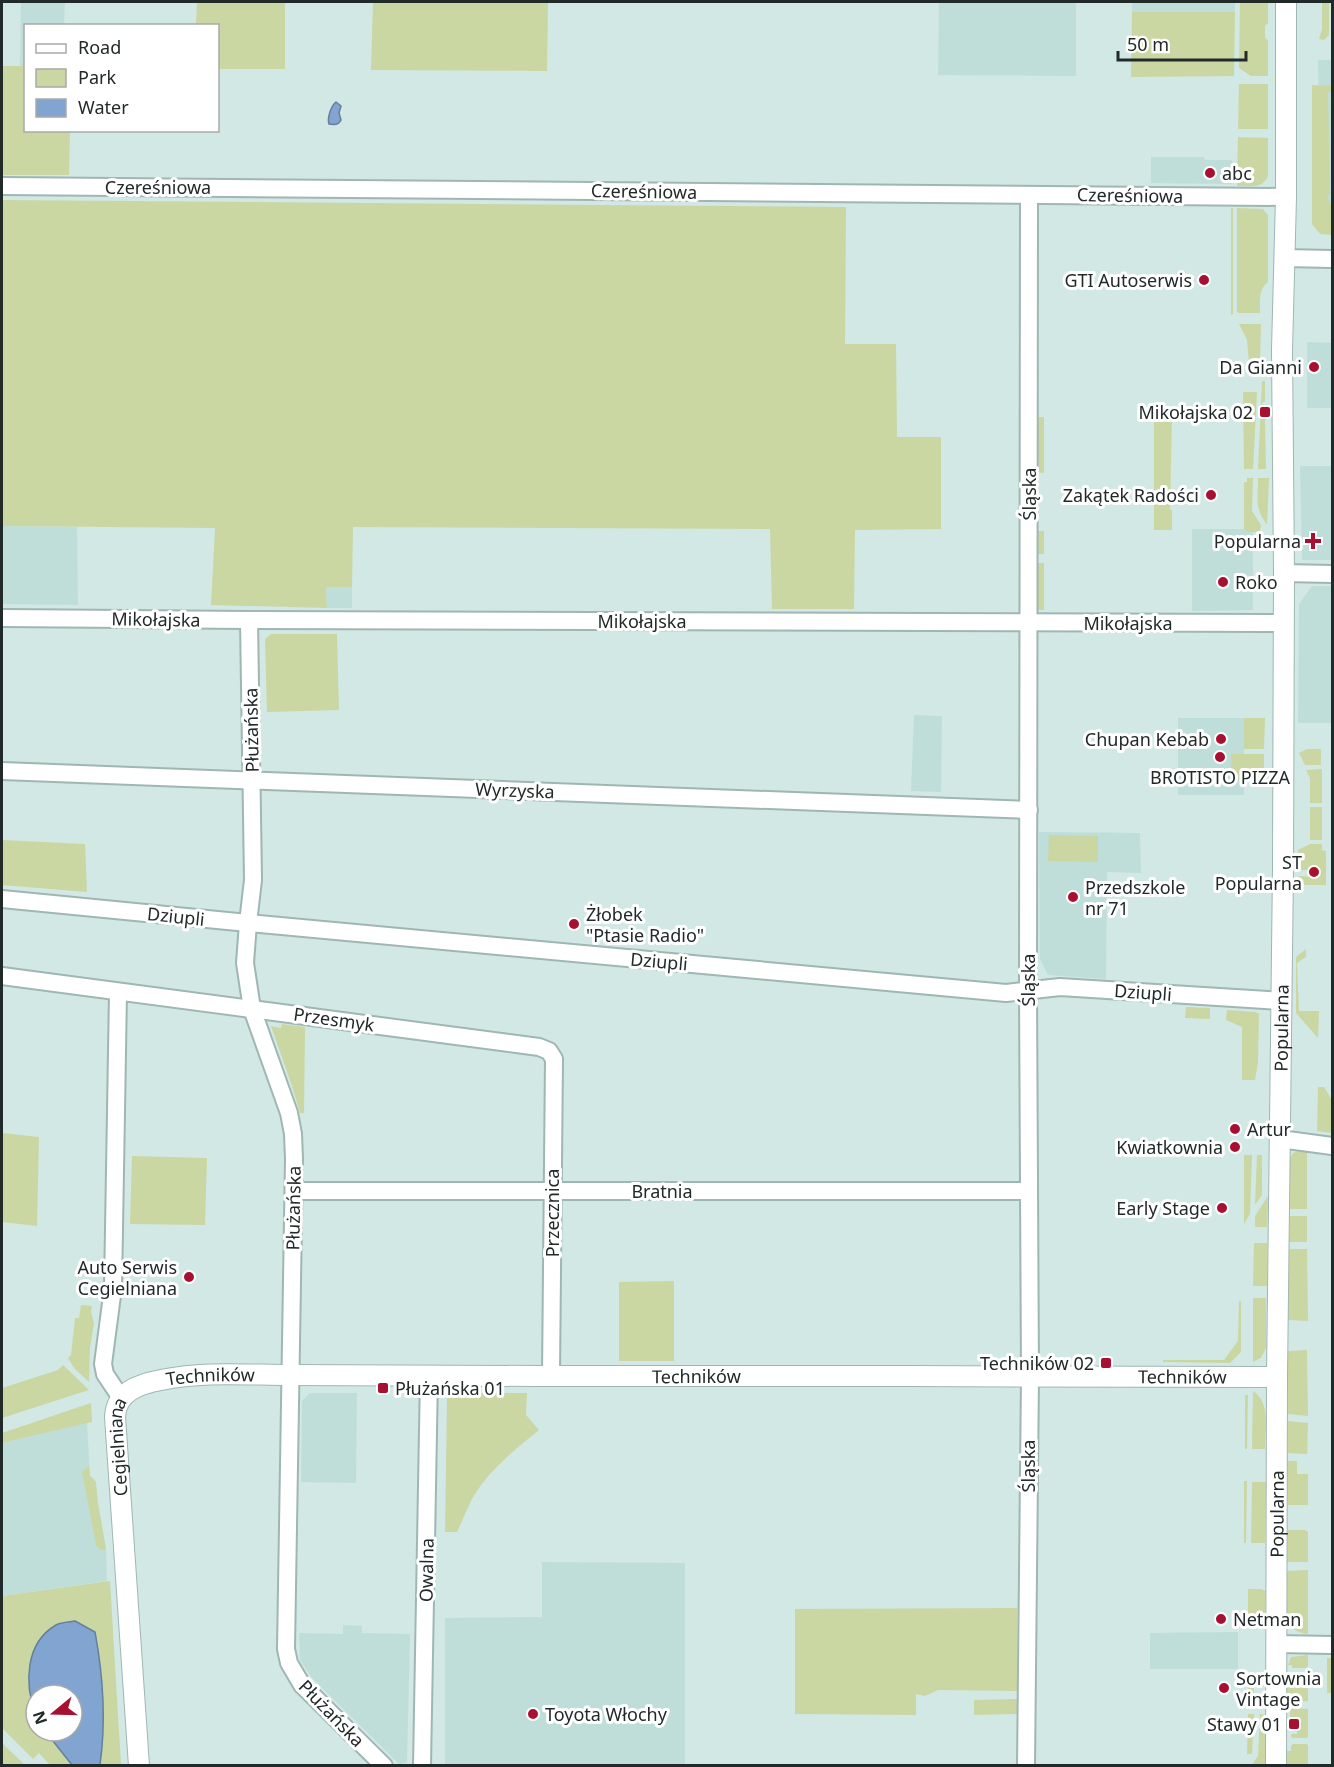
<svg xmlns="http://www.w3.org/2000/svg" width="1334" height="1767" viewBox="0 0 1334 1767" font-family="'Noto Sans',sans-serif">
<rect width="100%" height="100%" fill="#d1e8e5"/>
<g fill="#bfded9">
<path d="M21,2H65L64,25L26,26L25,66H20Z"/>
<path d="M939,2H1076V76L938,75Z"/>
<rect x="1132" y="2" width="103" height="10"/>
<path d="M1332,52V221L1321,210L1318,60H1332Z"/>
<path d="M1151,157H1204L1205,160H1232V184L1151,183Z"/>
<path d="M1307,342L1332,343V408H1307Z"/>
<path d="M1300,466H1332V560H1302Z"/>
<path d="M2,526L77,527L78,605L2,604Z"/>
<path d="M1192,529H1244L1248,532H1253V610L1192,611Z"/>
<path d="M1312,586H1332V723H1298L1299,604Z"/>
<path d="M326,587H352V608H327Z"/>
<path d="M914,715L942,716L941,792L911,791Z"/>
<rect x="1178" y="718" width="66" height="77"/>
<path d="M1039,832L1140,833L1141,873L1107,872L1106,979L1048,975L1040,959Z"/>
<path d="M310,1393H357L356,1483L301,1482L302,1401Z"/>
<path d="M87,1423L90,1476L94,1479L106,1549L107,1581L2,1596V1443Z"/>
<path d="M542,1562L685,1563V1765H445V1618L542,1617Z"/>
<path d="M343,1625L362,1626V1633L410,1634L407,1762L400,1765L312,1678L300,1660L299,1633L343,1634Z"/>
<path d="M1238,1632V1669H1150V1633Z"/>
</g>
<g fill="#cad7a2" fill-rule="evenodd">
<path d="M197,2H285V69H218V26L196,25Z"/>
<path d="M373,2H548L547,71L371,70Z"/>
<path d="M1240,2H1268V23L1265,26V37L1268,41V76H1251L1239,68Z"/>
<path d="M1322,2H1329V35L1324,40L1319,39L1322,29Z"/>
<path d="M1132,12H1235L1234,76L1131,77Z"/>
<path d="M2,66H25L26,130L70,131L69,175H2Z"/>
<path d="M1239,84H1268V129H1238Z"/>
<path d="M1312,85L1332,86V93L1328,91L1330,194L1327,196L1332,208V235L1320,234L1312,224Z"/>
<path d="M1238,137L1268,138V176C1263,189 1249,186 1237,186Z"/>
<path d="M2,200L846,207L845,344H896L897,437H941V529L855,530L854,609H772L770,529L353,527L352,587H326L327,608L211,605L215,528L2,526Z"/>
<path d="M1231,208H1233V314L1231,315Z"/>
<path d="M1237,208L1263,209L1268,215V282C1258,289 1260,302 1260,313H1239L1237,312Z"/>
<path d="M1239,324H1261L1260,363L1249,362L1247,340Z"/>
<path d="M1262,381H1265V401L1262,403L1263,418L1265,419L1266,469H1258Z"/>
<path d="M1243,392H1257L1253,469H1244Z"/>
<path d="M1154,416H1172L1170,510H1172V530H1154Z"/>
<path d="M1036,417H1044V473L1036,472Z"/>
<path d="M1247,478H1253L1252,511L1261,525L1260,531L1259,532H1248L1244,529V482H1247Z"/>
<path d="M1258,478H1269L1267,525C1254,506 1258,500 1258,478Z"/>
<rect x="1036" y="531" width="8" height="23"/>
<rect x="1036" y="563" width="8" height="47"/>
<path d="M271,634H337L339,710L267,712L265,639Z"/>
<path d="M1244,718H1265L1264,749H1244Z"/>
<path d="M1307,749H1321V765H1305L1299,753Z"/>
<path d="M1231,754H1264V781L1231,780Z"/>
<path d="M1322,769V803H1310V778L1306,770Z"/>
<rect x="1310" y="807" width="12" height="33"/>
<path d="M1049,835L1098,836V862L1048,861Z"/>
<path d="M2,840L85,844L87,892L2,885Z"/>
<path d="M1310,844H1322V850L1326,851V885H1297L1298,876L1317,877V867H1309V870H1298V850Z"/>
<path d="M1306,949V957L1297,963L1299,1011H1319L1318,1038L1296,1013V957Z"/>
<path d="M1186,1007L1210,1008V1019L1185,1018Z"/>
<path d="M1227,1010L1255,1012L1259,1014L1258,1062L1255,1080H1242V1027L1226,1020Z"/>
<path d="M282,1024L305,1027L304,1113H300L292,1086L271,1026L281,1028Z"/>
<path d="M1318,1087H1324L1332,1100V1133L1317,1131Z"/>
<path d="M2,1133L39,1137L37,1226L2,1222Z"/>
<path d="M1299,1150H1307V1209H1290V1158L1293,1153Z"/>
<path d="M1244,1155H1252L1250,1214L1244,1224Z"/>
<path d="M1257,1155H1262V1195L1255,1205Z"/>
<path d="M132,1156L207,1158L205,1225L130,1224Z"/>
<path d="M1268,1196L1267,1227H1255V1216Z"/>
<path d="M1290,1216H1307V1242H1289Z"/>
<path d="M1254,1243H1267V1286H1253Z"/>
<path d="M1289,1249H1307L1308,1321L1288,1320Z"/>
<path d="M674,1281V1361H619V1282Z"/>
<path d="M1253,1298H1266V1348L1261,1358L1253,1362Z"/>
<path d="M1239,1301H1241V1352L1230,1363L1163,1362V1360H1224L1238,1341Z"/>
<path d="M81,1305L92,1306L91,1312L94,1323L90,1348L89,1382L74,1368L68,1358L71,1355L75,1318H79Z"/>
<path d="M1307,1350L1308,1416L1288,1414V1351Z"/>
<path d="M63,1365L89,1390L2,1418V1388L58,1370Z"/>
<path d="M1253,1391C1271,1403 1265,1429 1265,1449H1252Z"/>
<path d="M449,1393H527L526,1415L539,1430C514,1450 486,1473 471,1501C466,1511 462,1522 457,1532H445L447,1398Z"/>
<path d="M1245,1395H1248L1247,1449H1245Z"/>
<path d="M91,1403L92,1422L2,1443V1433Z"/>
<path d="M1288,1421L1308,1423L1307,1454L1288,1453Z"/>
<path d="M1287,1461H1297V1474H1308V1505H1288Z"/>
<path d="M89,1466L90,1476L96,1482L98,1504L106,1549L102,1550L98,1548L96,1545L82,1472Z"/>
<path d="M1244,1481H1247L1246,1543H1244Z"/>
<path d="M1252,1482H1266L1265,1543H1251Z"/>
<path d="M1288,1530H1305L1308,1532V1562H1287Z"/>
<path d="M1308,1570V1634C1278,1632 1287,1593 1287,1571Z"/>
<path d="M110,1581L121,1765H50L39,1753L33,1759L2,1728V1596ZM36,1695H72V1731H36Z"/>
<path d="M1248,1589H1261L1266,1591L1264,1623L1248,1620Z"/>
<path d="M1017,1608V1691L938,1690L925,1696L916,1694V1715L795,1714V1609Z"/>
<path d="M1308,1655V1666L1306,1668H1292V1665H1288L1291,1657Z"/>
<rect x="1327" y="1658" width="5" height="35"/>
<path d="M1306,1673L1308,1675V1701L1294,1702L1291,1700H1287V1676H1292V1674Z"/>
<rect x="1248" y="1675" width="6" height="31"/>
<path d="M1017,1699V1714L974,1715V1700Z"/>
<path d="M1293,1708L1308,1709V1737L1306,1738H1293L1291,1737V1734H1297V1717H1290V1710Z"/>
<path d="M1248,1714H1254L1252,1754H1247Z"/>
<path d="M1260,1714L1265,1715V1765H1252L1258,1756Z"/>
<path d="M2,1743L25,1765H2Z"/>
<path d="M1293,1744H1306L1308,1745V1765H1287V1751H1291V1746Z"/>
</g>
<g fill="#82a4d0" stroke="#657f9e" stroke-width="1.5">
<path d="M336,102L341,106L339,113L341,120C339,125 334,125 329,124C327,118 331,106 336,102Z"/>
<path d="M75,1621L95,1632C103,1675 106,1722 100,1765H72L45,1731H72V1695H36V1715C24,1684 25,1643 56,1625C61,1622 69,1622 75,1621Z"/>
</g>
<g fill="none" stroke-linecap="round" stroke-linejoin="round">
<g stroke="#a0b6b3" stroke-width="20">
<g id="minor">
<path d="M2,186L1286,197"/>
<path d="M1284,258L1332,259"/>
<path d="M1284,573L1332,574"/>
<path d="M2,618L249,620L1283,623"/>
<path d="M249,620L253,880L248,923L245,963L252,1009L289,1113L293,1134L294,1159L286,1649L289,1663L302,1685L384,1766"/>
<path d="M2,771L1029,810"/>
<path d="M2,899L248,923L1006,993L1060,987L1282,1001"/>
<path d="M2,976C181,1000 360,1023 539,1047L549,1051L554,1059L551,1376"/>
<path d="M118,993L113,1288L103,1364L105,1374L121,1398"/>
<path d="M1280,1139L1332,1146"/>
<path d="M294,1191H1029"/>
<path d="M1276,1644L1332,1645"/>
<path d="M422,1766L429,1375"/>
<path d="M1026,1766L1030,1377L1028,990L1029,195"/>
</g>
</g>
<g stroke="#a0b6b3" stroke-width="22">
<g id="tertiary">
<path id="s1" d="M139,1766L115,1417C116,1392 139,1384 161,1380C203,1371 248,1375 291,1375C374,1375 457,1375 540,1376C786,1377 1031,1375 1277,1377"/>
<path id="s2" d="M1276,1766L1277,1377L1283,868L1284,573L1282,350L1286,197V2"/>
</g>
</g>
<use href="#minor" stroke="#fff" stroke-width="16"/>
<use href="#tertiary" stroke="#fff" stroke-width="20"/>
</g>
<g fill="#a81031" stroke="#fff" stroke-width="2">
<circle cx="1210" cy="173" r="6"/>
<circle cx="1204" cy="280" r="6"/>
<circle cx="1314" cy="367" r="6"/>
<rect x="1259" y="406" width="12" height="12" rx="3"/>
<circle cx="1211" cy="495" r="6"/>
<path d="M1310 532h6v6h6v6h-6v6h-6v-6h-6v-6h6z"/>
<circle cx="1223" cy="582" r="6"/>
<circle cx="1221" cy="739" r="6"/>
<circle cx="1220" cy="757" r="6"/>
<circle cx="1314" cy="872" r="6"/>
<circle cx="1073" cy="897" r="6"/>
<circle cx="574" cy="924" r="6"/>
<circle cx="1235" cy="1129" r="6"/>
<circle cx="1235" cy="1147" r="6"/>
<circle cx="1222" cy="1208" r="6"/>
<circle cx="189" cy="1277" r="6"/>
<rect x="1100" y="1357" width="12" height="12" rx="3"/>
<rect x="377" y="1382" width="12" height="12" rx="3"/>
<circle cx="1221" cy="1619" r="6"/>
<circle cx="1224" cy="1688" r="6"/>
<circle cx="533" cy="1714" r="6"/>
<rect x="1288" y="1718" width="12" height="12" rx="3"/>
</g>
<g text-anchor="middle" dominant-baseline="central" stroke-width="6" stroke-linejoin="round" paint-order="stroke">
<g font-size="18" fill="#222a29" stroke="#fff" text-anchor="end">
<text x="1222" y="173" text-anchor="start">abc</text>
<text x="1192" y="280">GTI Autoserwis</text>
<text x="1302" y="367">Da Gianni</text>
<text x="1253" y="412">Mikołajska 02</text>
<text x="1199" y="495">Zakątek Radości</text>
<text x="1301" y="541">Popularna</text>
<text x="1235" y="582" text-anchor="start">Roko</text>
<text x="1209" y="739">Chupan Kebab</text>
<text x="1220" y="777" text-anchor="middle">BROTISTO PIZZA</text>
<text x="1302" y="862">ST<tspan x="1302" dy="21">Popularna</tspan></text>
<text x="1085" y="887" text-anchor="start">Przedszkole<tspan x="1085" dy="21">nr 71</tspan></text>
<text x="586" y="914" text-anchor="start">Żłobek<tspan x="586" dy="21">"Ptasie Radio"</tspan></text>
<text x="1247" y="1129" text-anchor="start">Artur</text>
<text x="1223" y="1147">Kwiatkownia</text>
<text x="1210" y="1208">Early Stage</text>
<text x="177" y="1267">Auto Serwis<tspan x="177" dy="21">Cegielniana</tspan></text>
<text x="1094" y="1363">Techników 02</text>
<text x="395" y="1388" text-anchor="start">Płużańska 01</text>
<text x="1233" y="1619" text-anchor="start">Netman</text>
<text x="1236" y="1678" text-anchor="start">Sortownia<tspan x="1236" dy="21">Vintage</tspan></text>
<text x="545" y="1714" text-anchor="start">Toyota Włochy</text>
<text x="1282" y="1724">Stawy 01</text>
</g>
<g font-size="18" fill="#222a29" stroke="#fff">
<text x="158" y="187">Czereśniowa</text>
<text transform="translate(644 191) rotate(1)">Czereśniowa</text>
<text transform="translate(1130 195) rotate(1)">Czereśniowa</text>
<text transform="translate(1029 494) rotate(-90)">Śląska</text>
<text transform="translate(156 619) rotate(1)">Mikołajska</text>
<text x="642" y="621">Mikołajska</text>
<text x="1128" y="623">Mikołajska</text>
<text transform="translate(251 730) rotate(-91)">Płużańska</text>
<text transform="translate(515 790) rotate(2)">Wyrzyska</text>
<text transform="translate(176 916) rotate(6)">Dziupli</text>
<text transform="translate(659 961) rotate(5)">Dziupli</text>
<text transform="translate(1028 980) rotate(-90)">Śląska</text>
<text transform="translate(1143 992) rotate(4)">Dziupli</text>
<text transform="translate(334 1019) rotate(8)">Przesmyk</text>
<text stroke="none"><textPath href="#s2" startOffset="738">Popularna</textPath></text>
<text x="662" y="1191">Bratnia</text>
<text transform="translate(293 1208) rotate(-89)">Płużańska</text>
<text transform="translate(552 1213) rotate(-90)">Przecznica</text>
<text stroke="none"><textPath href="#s1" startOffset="950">Techników</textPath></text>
<text stroke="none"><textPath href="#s1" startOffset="1436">Techników</textPath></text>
<text stroke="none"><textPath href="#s1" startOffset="464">Techników</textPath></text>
<text stroke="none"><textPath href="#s1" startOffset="320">Cegielniana</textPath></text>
<text transform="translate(1028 1466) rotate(-90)">Śląska</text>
<text stroke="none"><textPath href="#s2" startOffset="252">Popularna</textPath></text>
<text transform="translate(426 1570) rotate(-89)">Owalna</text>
<text transform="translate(332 1713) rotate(46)">Płużańska</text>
</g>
</g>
<rect width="1334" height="1767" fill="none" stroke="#222a29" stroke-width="6"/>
<rect x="24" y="24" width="195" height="108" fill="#ffffff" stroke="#a7aaa9" stroke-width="1.5"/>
<rect x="36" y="44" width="30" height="9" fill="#ffffff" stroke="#a7aaa9" stroke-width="1.5"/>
<text x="78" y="54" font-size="18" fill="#222a29">Road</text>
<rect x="36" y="69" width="30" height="18" fill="#cad7a2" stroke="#a7aaa9" stroke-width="1.5"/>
<text x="78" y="84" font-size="18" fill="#222a29">Park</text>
<rect x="36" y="99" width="30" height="18" fill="#82a4d0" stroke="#a7aaa9" stroke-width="1.5"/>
<text x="78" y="114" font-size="18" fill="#222a29">Water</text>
<g transform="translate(54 1713) rotate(251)"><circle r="28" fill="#ffffff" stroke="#a7aaa9" stroke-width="1.5"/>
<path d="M0-4.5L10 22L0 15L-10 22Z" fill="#a81031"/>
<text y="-9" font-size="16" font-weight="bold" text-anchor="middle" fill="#222a29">N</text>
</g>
<path d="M1118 51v9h128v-9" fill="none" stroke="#222a29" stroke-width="3"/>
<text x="1127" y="51" font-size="18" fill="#222a29" stroke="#ffffff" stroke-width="4.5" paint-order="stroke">50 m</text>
</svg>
